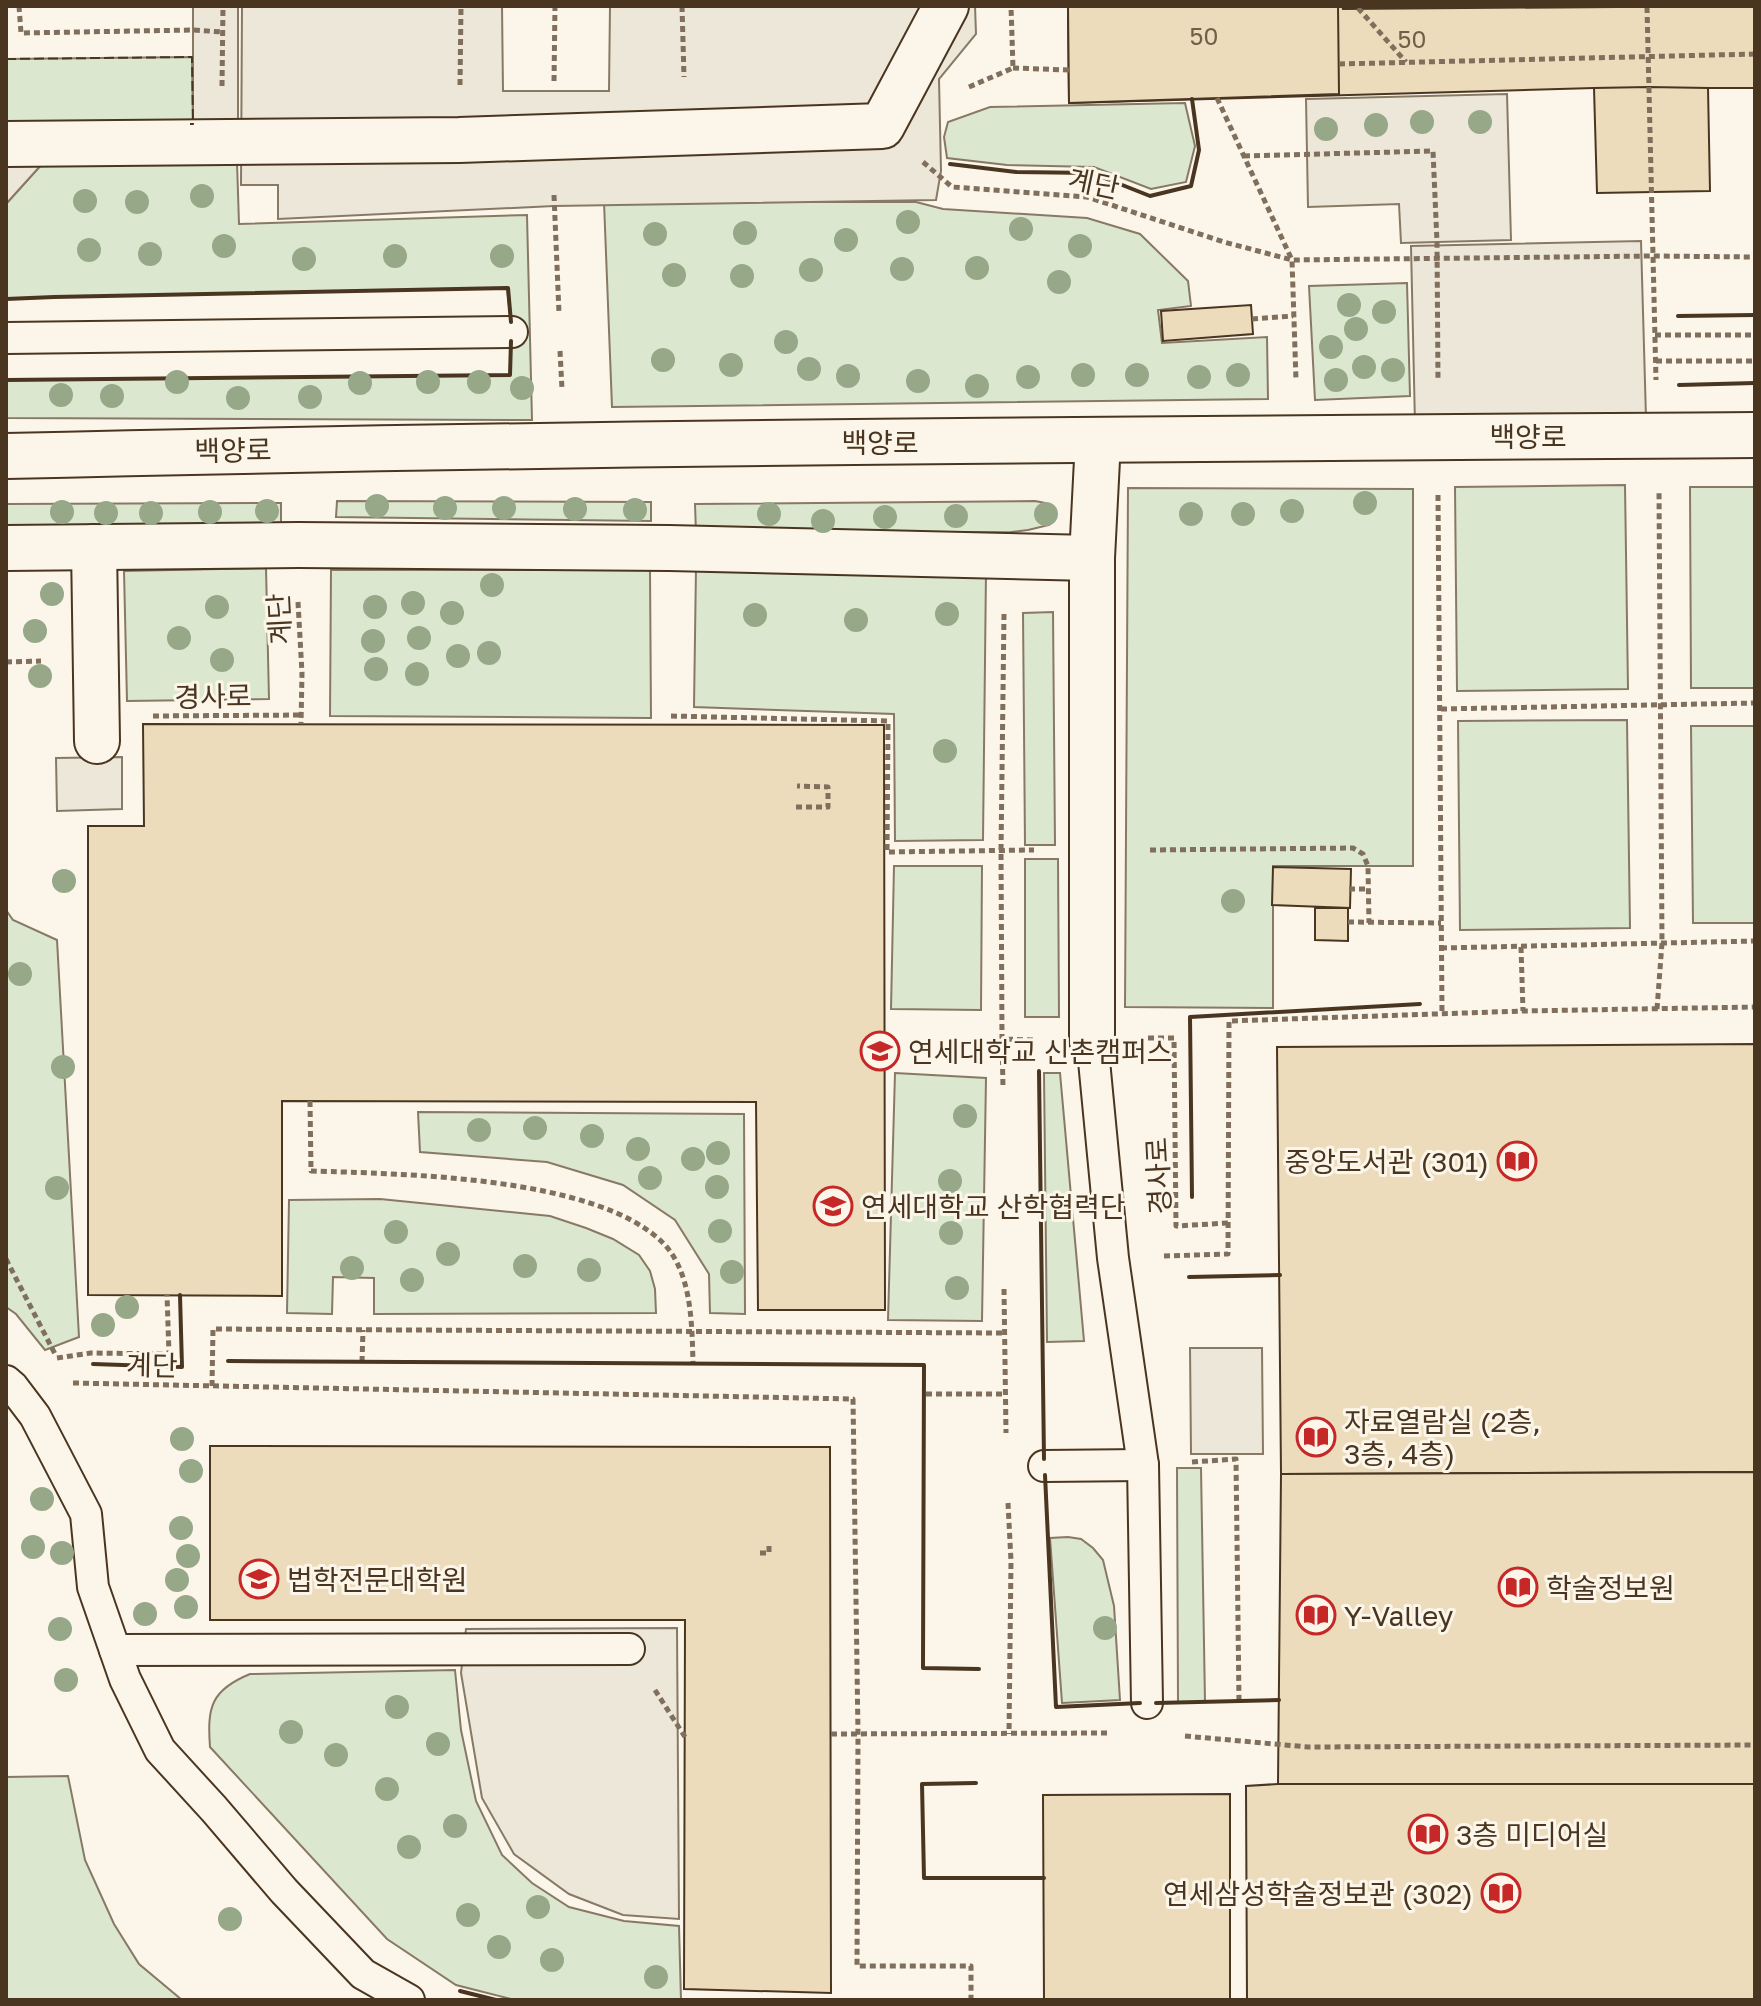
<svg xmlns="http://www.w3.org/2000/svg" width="1761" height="2006" viewBox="0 0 1761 2006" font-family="'Golos Text','Noto Sans KR',sans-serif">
<rect width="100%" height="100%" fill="#fbf6e9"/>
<g fill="#dce7d0" stroke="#887966" stroke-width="2">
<path d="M192,57L193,124L6,125V59Z"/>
<path d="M1185,103L1195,146L1186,182L1151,189L1094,167L1007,165L947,158L944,137L948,122L990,107Z"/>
<path d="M237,162L239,224L527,215L532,420L6,418V380L510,375L512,332L507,288L54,297L6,299V204L42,164Z"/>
<path d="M604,202H916L943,209L1087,218L1140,234L1188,281L1191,306L1158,310L1162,343L1267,337L1268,399L612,407Z"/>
<path d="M1407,283L1410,396L1315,400L1309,286Z"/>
<path d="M1625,485L1628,689L1457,691L1455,487Z"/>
<path d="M1690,487H1755V688H1691Z"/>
<path d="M1128,488L1413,489V866H1273V1008L1125,1007Z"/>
<path d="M337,501L651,502V521L336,517Z"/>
<path d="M1035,501L1045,503L1053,511L1049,525L1028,530L1011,532L696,533L695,504Z"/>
<path d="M281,503V524L6,526V504Z"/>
<path d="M696,567L986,571L983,840L895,841L894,714L694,707Z"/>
<path d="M266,568L269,699L127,701L124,571Z"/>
<path d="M331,570H650L651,718L330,716Z"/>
<path d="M1053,612L1055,845H1025L1023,613Z"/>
<path d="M1627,720L1630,928L1460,930L1458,721Z"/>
<path d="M1691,726H1755V923H1693Z"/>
<path d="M1058,859L1059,1017H1025V859Z"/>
<path d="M894,866H982L981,1010L891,1009Z"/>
<path d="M6,910L13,920L57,940L79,1337L45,1350L16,1314L6,1307Z"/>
<path d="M895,1073L986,1078L982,1321L888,1320Z"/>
<path d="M1044,1073H1060L1084,1341L1047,1342Z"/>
<path d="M418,1112L744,1114L745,1314L710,1313L709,1274L675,1220L623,1185L547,1162L420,1152Z"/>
<path d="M380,1199L550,1216L586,1228L613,1239L639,1255L650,1271L655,1289L656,1313L374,1314V1278L333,1277L332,1314L287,1313L289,1200Z"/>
<path d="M1177,1468H1201L1205,1702H1178Z"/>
<path d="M1068,1537L1081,1539L1093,1548L1103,1560L1114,1606L1120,1700L1062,1703L1050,1538Z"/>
<path d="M455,1670L461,1730L476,1801L502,1855L532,1883L569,1907L624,1921L679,1926L681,2000H515L456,1985L387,1939L210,1747C207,1707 211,1690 250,1674Z"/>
<path d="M68,1776L85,1860L114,1924L139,1964L182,2000H6V1777Z"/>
</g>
<g fill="#ede7d9" stroke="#887966" stroke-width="2">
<path d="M193,6H238V143L42,164L6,204V125L193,124Z"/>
<path d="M242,6H502L503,91H609L610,6H975L976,34L939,79L941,171L936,200L554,206L278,219V185H241Z"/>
<path d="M1507,94L1511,240L1401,243L1399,204L1308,207L1306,99Z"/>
<path d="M1641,241L1646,418L1415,424L1411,246Z"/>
<path d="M122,757V809L57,811L56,758Z"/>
<path d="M1190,1348H1262L1263,1454H1191Z"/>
<path d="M677,1628L679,1919L623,1915L569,1894L514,1854L482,1798L461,1673L466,1629Z"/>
</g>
<g fill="#ecdcbc" stroke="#4a3520" stroke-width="2">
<path d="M1068,6H1755V88H1594L1069,103Z"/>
<path d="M1068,6H1338L1339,94L1069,103Z"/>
<path d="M1342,6H1742L1343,9Z"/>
<path d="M1649,87L1708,88L1710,191L1597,193L1594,88Z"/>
<path d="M1251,305L1253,334L1163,341L1161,311Z"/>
<path d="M143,724L884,725L885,1310H758L756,1102L282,1101V1296L88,1295V826H144Z"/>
<path d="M1273,867L1351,869L1350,908L1272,905Z"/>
<path d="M1315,908H1348V941L1315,940Z"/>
<path d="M1755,1044V1472L1281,1474L1277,1047Z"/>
<path d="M210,1446L830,1447L831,1993L684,1989L685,1620H210Z"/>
<path d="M1755,1472V1784H1278L1281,1474Z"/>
<path d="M1278,1784H1755V2000H1247L1246,1786Z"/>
<path d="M1230,1794V2000H1044L1043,1795Z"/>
</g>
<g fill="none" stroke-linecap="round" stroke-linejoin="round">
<g stroke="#4a3520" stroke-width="34">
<g id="lane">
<path d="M6,338L512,332"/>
<path d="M1092,1040L1113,1258L1143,1465L1147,1703"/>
<path d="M6,1381L13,1387L35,1416L86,1514L93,1587L125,1679L160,1750L214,1809L284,1891L363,1974L409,2000"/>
<path d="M1044,1466L1143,1465"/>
<path d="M115,1650L629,1649"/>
</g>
</g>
<g stroke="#4a3520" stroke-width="48">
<g id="street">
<path d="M6,144L459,140L882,126L946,6"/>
<path d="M6,456C589,442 1172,439 1755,435"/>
<path d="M94,547L97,741"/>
<path d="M6,548L298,545L669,548L1092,558"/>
<path d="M1092,1040V558L1098,440"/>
</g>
</g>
<g stroke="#7f6f5c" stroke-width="5" stroke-dasharray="6 4" stroke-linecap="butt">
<path d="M19,6L21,33L193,30L223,32"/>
<path d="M682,6L684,77"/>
<path d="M1647,7L1656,380"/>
<path d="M1358,8L1406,62"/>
<path d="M1339,64L1755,54"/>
<path d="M1013,68L1069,70"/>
<path d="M554,81L555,6"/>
<path d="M460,85L461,6"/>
<path d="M222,86L223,6"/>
<path d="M969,87L1013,68L1011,6"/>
<path d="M1217,98L1292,260L1296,380"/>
<path d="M1244,156L1433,151L1437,242L1438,381"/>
<path d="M923,162L952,187L1087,197L1224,242L1292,260L1653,256L1755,257"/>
<path d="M554,195L559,313"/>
<path d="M1252,319L1293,316"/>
<path d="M1655,335H1755"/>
<path d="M560,351L562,389"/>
<path d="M1656,361H1755"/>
<path d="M1438,495L1442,1014"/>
<path d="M298,602L302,673L301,724"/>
<path d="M1004,614L1001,851L1002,1039L1035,1040"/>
<path d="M6,662L41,661"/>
<path d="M1441,709L1755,703"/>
<path d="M153,716L302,715"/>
<path d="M671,716L888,721L887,852L1034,850"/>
<path d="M796,807H828V787L797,786"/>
<path d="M1150,850L1353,848L1363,854L1368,866L1369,923"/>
<path d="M1349,889H1369"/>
<path d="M1348,922L1441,923"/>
<path d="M1521,947L1523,1011"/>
<path d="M1441,948L1755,941"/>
<path d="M1657,1009L1662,943L1659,490"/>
<path d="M1148,1038H1174L1176,1226L1228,1223"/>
<path d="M1002,1039L1003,1087"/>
<path d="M310,1101L311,1171C402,1174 596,1176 663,1243C692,1272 692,1325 693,1364"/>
<path d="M1164,1256L1228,1254L1229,1021L1523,1011L1755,1007"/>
<path d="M6,1259L55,1354"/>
<path d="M1004,1289L1006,1433"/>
<path d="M57,1358L91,1353L169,1354L167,1295"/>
<path d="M362,1362L363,1330"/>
<path d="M73,1383L853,1399L858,1734L857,1966H971V2000"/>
<path d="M212,1386L213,1329L1003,1333"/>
<path d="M926,1394H1006"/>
<path d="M1192,1462L1236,1459L1239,1701"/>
<path d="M1008,1503L1011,1561L1009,1734"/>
<path d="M760,1553H769V1542"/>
<path d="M655,1690L685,1737"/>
<path d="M831,1734L1107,1733"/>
<path d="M1185,1736L1308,1747L1755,1745"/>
</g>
<use href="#lane" stroke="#fbf6e9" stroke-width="30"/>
<use href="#street" stroke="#fbf6e9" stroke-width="44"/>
<path stroke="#4a3520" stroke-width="2" stroke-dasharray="10 4" stroke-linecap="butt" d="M6,59L192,57L193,124H190"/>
<g stroke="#4a3520" stroke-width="4">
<path d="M950,164L1016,172L1092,173L1150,196L1191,186L1199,150L1192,99"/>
<path d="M6,299L54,297L508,288L511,322"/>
<path d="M1678,316L1755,315"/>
<path d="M6,380L510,375L511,341"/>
<path d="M1679,385L1755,383"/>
<path d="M1039,1071L1044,1459"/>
<path d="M1192,1197L1190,1017L1420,1004"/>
<path d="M1189,1277L1280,1275"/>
<path d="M228,1361L924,1365L923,1668L979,1669"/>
<path d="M93,1364L182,1367L180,1295"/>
<path d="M1045,1475L1056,1707L1140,1703"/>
<path d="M1156,1703L1279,1700"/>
<path d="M976,1783L922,1784L924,1878H1044"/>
<path d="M460,1991L496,2000"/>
</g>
</g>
<g fill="#96a887">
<circle cx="1422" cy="122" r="12"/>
<circle cx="1480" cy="122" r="12"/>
<circle cx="1376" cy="125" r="12"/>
<circle cx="1326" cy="129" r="12"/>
<circle cx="202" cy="196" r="12"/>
<circle cx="85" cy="201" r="12"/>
<circle cx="137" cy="202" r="12"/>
<circle cx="908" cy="222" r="12"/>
<circle cx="1021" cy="229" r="12"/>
<circle cx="745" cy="233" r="12"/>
<circle cx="655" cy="234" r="12"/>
<circle cx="846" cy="240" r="12"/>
<circle cx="224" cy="246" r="12"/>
<circle cx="1080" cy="246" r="12"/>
<circle cx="89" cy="250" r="12"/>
<circle cx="150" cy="254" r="12"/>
<circle cx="395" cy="256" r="12"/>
<circle cx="502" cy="256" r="12"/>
<circle cx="304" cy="259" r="12"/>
<circle cx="977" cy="268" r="12"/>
<circle cx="902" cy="269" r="12"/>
<circle cx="811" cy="270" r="12"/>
<circle cx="674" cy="275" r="12"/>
<circle cx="742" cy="276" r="12"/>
<circle cx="1059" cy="282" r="12"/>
<circle cx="1349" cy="305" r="12"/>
<circle cx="1384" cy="312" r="12"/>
<circle cx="1356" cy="329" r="12"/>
<circle cx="786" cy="342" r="12"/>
<circle cx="1331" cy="347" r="12"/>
<circle cx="663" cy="360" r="12"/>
<circle cx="731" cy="365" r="12"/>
<circle cx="1364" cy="367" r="12"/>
<circle cx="809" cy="369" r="12"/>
<circle cx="1393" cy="370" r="12"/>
<circle cx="1083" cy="375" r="12"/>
<circle cx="1137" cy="375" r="12"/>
<circle cx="1238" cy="375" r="12"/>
<circle cx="848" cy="376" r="12"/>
<circle cx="1028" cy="377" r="12"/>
<circle cx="1199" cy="377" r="12"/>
<circle cx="1336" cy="380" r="12"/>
<circle cx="918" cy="381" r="12"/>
<circle cx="177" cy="382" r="12"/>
<circle cx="428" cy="382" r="12"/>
<circle cx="479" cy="382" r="12"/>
<circle cx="360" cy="383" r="12"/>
<circle cx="977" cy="386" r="12"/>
<circle cx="522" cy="388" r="12"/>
<circle cx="61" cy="395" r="12"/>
<circle cx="112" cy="396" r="12"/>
<circle cx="310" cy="397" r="12"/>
<circle cx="238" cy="398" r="12"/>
<circle cx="1365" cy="503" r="12"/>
<circle cx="377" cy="506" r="12"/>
<circle cx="445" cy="508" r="12"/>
<circle cx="504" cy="508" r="12"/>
<circle cx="575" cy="509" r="12"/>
<circle cx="635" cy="510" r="12"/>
<circle cx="267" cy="511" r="12"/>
<circle cx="1292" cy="511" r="12"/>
<circle cx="62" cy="512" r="12"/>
<circle cx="210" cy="512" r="12"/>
<circle cx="106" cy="513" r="12"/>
<circle cx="151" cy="513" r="12"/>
<circle cx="769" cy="514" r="12"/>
<circle cx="1046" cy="514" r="12"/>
<circle cx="1191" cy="514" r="12"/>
<circle cx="1243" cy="514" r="12"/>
<circle cx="956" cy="516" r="12"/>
<circle cx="885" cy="517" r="12"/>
<circle cx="823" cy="521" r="12"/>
<circle cx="492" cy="585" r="12"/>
<circle cx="52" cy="594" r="12"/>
<circle cx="413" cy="603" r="12"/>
<circle cx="217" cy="607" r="12"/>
<circle cx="375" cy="607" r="12"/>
<circle cx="452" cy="613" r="12"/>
<circle cx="947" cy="614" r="12"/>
<circle cx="755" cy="615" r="12"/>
<circle cx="856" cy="620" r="12"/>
<circle cx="35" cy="631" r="12"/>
<circle cx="179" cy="638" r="12"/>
<circle cx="419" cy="638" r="12"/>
<circle cx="373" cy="641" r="12"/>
<circle cx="489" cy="653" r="12"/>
<circle cx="458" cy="656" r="12"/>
<circle cx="222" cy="660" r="12"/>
<circle cx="376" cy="669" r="12"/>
<circle cx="417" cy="674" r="12"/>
<circle cx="40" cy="676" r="12"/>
<circle cx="945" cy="751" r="12"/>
<circle cx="64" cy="881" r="12"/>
<circle cx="1233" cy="901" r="12"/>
<circle cx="20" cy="974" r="12"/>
<circle cx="63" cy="1067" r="12"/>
<circle cx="965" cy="1116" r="12"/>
<circle cx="535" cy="1128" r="12"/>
<circle cx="479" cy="1130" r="12"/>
<circle cx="592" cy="1136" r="12"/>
<circle cx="638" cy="1149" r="12"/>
<circle cx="718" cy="1153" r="12"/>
<circle cx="693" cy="1159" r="12"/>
<circle cx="650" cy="1178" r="12"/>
<circle cx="950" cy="1181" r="12"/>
<circle cx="717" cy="1187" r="12"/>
<circle cx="57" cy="1188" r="12"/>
<circle cx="720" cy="1231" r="12"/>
<circle cx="396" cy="1232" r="12"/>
<circle cx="951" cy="1233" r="12"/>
<circle cx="448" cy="1254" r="12"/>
<circle cx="525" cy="1266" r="12"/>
<circle cx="352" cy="1268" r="12"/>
<circle cx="589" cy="1270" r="12"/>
<circle cx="732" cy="1272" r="12"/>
<circle cx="412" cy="1280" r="12"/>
<circle cx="957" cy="1288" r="12"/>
<circle cx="127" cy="1307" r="12"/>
<circle cx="103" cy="1325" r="12"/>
<circle cx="182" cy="1439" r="12"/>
<circle cx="191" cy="1471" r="12"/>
<circle cx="42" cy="1499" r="12"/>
<circle cx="181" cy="1528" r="12"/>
<circle cx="33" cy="1547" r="12"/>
<circle cx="62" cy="1553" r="12"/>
<circle cx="188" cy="1556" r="12"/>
<circle cx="177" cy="1580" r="12"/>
<circle cx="186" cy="1607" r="12"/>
<circle cx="145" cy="1614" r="12"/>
<circle cx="1105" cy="1628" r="12"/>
<circle cx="60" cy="1629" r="12"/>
<circle cx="66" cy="1680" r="12"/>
<circle cx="397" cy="1707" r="12"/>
<circle cx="291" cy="1732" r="12"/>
<circle cx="438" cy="1744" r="12"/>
<circle cx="336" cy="1755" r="12"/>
<circle cx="387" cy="1789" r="12"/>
<circle cx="455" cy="1826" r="12"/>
<circle cx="409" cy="1847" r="12"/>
<circle cx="538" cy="1907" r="12"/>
<circle cx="468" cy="1915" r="12"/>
<circle cx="230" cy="1919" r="12"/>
<circle cx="499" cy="1947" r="12"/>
<circle cx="552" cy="1960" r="12"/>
<circle cx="656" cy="1977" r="12"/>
</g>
<defs>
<g id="university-ring" transform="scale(2)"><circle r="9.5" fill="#fbf6e9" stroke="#c62828" stroke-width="1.5"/><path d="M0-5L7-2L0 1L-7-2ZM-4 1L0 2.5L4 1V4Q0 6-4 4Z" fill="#c62828"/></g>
<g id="library-ring" transform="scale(2)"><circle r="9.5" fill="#fbf6e9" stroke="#c62828" stroke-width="1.5"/><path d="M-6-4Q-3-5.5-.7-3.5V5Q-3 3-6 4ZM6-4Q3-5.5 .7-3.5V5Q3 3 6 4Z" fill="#c62828"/></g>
</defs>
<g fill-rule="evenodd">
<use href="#university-ring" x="880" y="1051"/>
<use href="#library-ring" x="1517" y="1161"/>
<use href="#university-ring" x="833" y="1206"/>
<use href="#library-ring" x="1316" y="1437"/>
<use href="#university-ring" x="259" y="1579"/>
<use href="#library-ring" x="1518" y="1587"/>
<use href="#library-ring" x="1316" y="1615"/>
<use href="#library-ring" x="1428" y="1834"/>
<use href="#library-ring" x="1501" y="1893"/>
</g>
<g text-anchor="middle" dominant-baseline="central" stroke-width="6" stroke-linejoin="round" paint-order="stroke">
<g font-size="24" fill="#725f47">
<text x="1204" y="35">50</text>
<text x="1412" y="38">50</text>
</g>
<g font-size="28" fill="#4a3520" stroke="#fbf6e9">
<text transform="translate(1094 183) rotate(12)">계단</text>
<text x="1528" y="436">백양로</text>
<text x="880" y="442">백양로</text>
<text transform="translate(233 450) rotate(-1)">백양로</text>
<text transform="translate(279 619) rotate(-93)">계단</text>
<text transform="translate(213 696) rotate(-1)">경사로</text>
<text transform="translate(1158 1176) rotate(-93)">경사로</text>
<text transform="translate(152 1365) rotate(1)">계단</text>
</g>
<g font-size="28" fill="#4a3520" stroke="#fbf6e9" text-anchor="start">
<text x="908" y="1051">연세대학교 신촌캠퍼스</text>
<text x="1489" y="1161" text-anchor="end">중앙도서관 (301)</text>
<text x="861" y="1206">연세대학교 산학협력단</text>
<text x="1344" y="1421">자료열람실 (2층,<tspan x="1344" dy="32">3층, 4층)</tspan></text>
<text x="287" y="1579">법학전문대학원</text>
<text x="1546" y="1587">학술정보원</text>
<text x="1344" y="1615">Y-Valley</text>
<text x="1456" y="1834">3층 미디어실</text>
<text x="1473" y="1893" text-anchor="end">연세삼성학술정보관 (302)</text>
</g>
</g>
<rect width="1761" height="2006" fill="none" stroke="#4a3520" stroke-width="16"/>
</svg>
